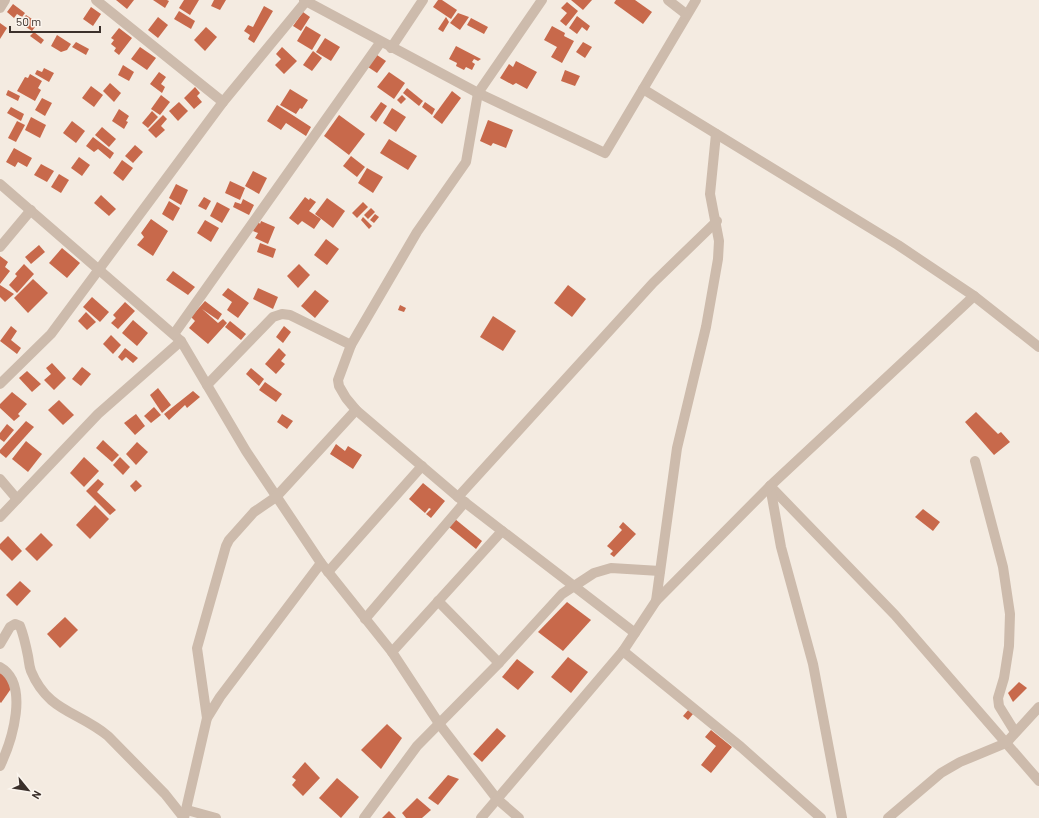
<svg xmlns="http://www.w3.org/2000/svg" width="1039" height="818" viewBox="0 0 1039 818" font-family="Barlow,sans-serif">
<rect width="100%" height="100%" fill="#f4ebe1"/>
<g fill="#c8694b">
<path d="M116,0H134L127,9Z"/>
<path d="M153,0H167L169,1L165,8Z"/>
<path d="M184,0H199L190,15L179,8Z"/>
<path d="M214,0H226L220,10L211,6Z"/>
<path d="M438,0H442L457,10L451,19L433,7Z"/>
<path d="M571,0H592L583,10Z"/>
<path d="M616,0H635L652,12L643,24L614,3Z"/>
<path d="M567,2L578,11L566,26L560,21L567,13L561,8Z"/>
<path d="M13,4L25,13L22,17L17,14L14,18L7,12Z"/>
<path d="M264,6L273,11L254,43L248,39L250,35L244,31L248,25L253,27Z"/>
<path d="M91,7L101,14L93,26L83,19Z"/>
<path d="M179,11L195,21L191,29L174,19Z"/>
<path d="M303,12L310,17L301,31L293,26Z"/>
<path d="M458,13L469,17L460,30L450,23Z"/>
<path d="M26,15L38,23L32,31L20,23Z"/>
<path d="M577,16L590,26L587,31L582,27L577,34L569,28Z"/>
<path d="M158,17L168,25L158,38L148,30Z"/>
<path d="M446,17L449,22L443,32L438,29Z"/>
<path d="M471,18L488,27L484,34L467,25Z"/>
<path d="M0,23L7,28L0,39Z"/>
<path d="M306,26L321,35L312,50L297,41Z"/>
<path d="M552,26L565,33L564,36L574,41L562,63L551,57L557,47L544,40Z"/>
<path d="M206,27L217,37L205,51L194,40Z"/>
<path d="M119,28L132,38L119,55L114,51L116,48L111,44L114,40L111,38Z"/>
<path d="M34,32L44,40L41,44L30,36Z"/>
<path d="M57,35L71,44L67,50L61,52L51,46Z"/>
<path d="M325,38L340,47L331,61L316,52Z"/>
<path d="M76,42L89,49L86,55L72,47Z"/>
<path d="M583,42L592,47L585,58L576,52Z"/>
<path d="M456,46L481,59L478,61L474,59L472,62L475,64L472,70L466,67L464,70L456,66L457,63L449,59Z"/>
<path d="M140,47L156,58L147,70L131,59Z"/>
<path d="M282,47L297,61L284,74L275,65L281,59L276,54Z"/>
<path d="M313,51L322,58L312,71L303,65Z"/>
<path d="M377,55L386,61L377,73L368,67Z"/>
<path d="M516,61L537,72L527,89L516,83L513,85L500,78L509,64L513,67Z"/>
<path d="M123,65L134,72L129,81L118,75Z"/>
<path d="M44,68L54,73L49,82L35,74L37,70L42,72Z"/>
<path d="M565,70L580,76L575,86L561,81Z"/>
<path d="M159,72L166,77L161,84L165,87L162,93L150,84Z"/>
<path d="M389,72L405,83L394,99L377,87Z"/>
<path d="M30,74L42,81L38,88L41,90L35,101L17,91L25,77L28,78Z"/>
<path d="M110,83L121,93L114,102L103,91Z"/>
<path d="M91,86L103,95L94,107L82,98Z"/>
<path d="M195,87L200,93L197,96L202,102L194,109L184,98Z"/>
<path d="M407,88L423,101L419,106L403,93Z"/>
<path d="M290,89L308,100L302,109L300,108L296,114L280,105Z"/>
<path d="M8,90L20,96L18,101L6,95Z"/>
<path d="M452,91L461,98L442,124L433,117Z"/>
<path d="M161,95L170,102L160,115L151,109Z"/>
<path d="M402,95L406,99L401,104L397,100Z"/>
<path d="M42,98L52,103L45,116L35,110Z"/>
<path d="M179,102L188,111L178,121L169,111Z"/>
<path d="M381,102L387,106L376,122L370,117Z"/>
<path d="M425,102L435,109L432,115L422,107Z"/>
<path d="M277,105L311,127L306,136L286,123L281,130L267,121Z"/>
<path d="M11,107L24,114L21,121L7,113Z"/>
<path d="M392,108L406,117L396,132L383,123Z"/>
<path d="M119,109L129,116L126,121L128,122L124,129L112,121Z"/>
<path d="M152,111L158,117L148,128L142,123Z"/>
<path d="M163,115L167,119L161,126L165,130L156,138L148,130Z"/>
<path d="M339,115L365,134L349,155L324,136Z"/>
<path d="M31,117L46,125L40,138L25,130Z"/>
<path d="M488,120L513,130L506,148L493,143L491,146L480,141Z"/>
<path d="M17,121L25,125L16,142L8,138Z"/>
<path d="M72,121L85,131L76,143L63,133Z"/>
<path d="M102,127L116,139L109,147L95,135Z"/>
<path d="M93,137L114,153L110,159L98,149L94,152L86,146Z"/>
<path d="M389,139L417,156L408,170L380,153Z"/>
<path d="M135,145L143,152L133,163L125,156Z"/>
<path d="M14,148L32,158L27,167L18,162L15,167L6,162Z"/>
<path d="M351,156L365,167L357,177L343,166Z"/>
<path d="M79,157L90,165L82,176L71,168Z"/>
<path d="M122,160L133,168L123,181L113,173Z"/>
<path d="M41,164L54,171L47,182L34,175Z"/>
<path d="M367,168L383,177L373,193L358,183Z"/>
<path d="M253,171L267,178L259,194L245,186Z"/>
<path d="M59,174L69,180L61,193L51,187Z"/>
<path d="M230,181L245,188L240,200L225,193Z"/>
<path d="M176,184L188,190L181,205L169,198Z"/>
<path d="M101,195L116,209L109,216L94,203Z"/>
<path d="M204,197L211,201L206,210L198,206Z"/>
<path d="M305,197L309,200L310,198L316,202L309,211L321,219L314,229L302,221L298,225L289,218Z"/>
<path d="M327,198L345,211L333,228L315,214Z"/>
<path d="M243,199L254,205L249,215L233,207L235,202L241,204Z"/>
<path d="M169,201L180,208L173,221L162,214Z"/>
<path d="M217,202L230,209L222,223L210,216Z"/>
<path d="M363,202L368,207L357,218L352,213Z"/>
<path d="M371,208L375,212L368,219L364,215Z"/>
<path d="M375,214L379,217L374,223L370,220Z"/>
<path d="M363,217L372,226L369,229L361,220Z"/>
<path d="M151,219L168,231L153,256L137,245L144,237L141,233Z"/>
<path d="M205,220L219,228L211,242L197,233Z"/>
<path d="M258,221L260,224L261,221L275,227L268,244L255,238L258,233L253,231Z"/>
<path d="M326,239L339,249L327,265L314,255Z"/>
<path d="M260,243L276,249L273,258L257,252Z"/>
<path d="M39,245L45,252L31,264L25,257Z"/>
<path d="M62,248L80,263L67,278L49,263Z"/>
<path d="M0,256L8,262L5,267L10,271L0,284Z"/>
<path d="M24,264L34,274L17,293L9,285L17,276L15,274Z"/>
<path d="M299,264L310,275L298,288L287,276Z"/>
<path d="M173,271L195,287L188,295L166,280Z"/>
<path d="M33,279L48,293L28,313L14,298Z"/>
<path d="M0,285L14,294L5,302L0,297Z"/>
<path d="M568,285L586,299L572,317L554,303Z"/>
<path d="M228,288L249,303L238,318L227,310L232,302L222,295Z"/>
<path d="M258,288L278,297L273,309L253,299Z"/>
<path d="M315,290L329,301L315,318L301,306Z"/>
<path d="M92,297L109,312L100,322L83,307Z"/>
<path d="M205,301L222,314L218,320L202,309L218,323L223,319L227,323L208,344L189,328L195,321L191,317Z"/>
<path d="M125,302L135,311L118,329L111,323L116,318L113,315Z"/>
<path d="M400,305L406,308L404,312L398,310Z"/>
<path d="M86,312L96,322L87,330L78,321Z"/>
<path d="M493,316L516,331L503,351L480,337Z"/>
<path d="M133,320L148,333L137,346L122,333Z"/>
<path d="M230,321L246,334L241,340L225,327Z"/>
<path d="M11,326L17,331L11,340L21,348L17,354L0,341Z"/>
<path d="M284,326L291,332L283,343L276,337Z"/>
<path d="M111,335L121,345L113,354L103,344Z"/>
<path d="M125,348L138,358L133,363L126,357L122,361L118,357Z"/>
<path d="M279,348L286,355L281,361L285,364L276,374L265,364Z"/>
<path d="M52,363L66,378L54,390L44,380L51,374L46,368Z"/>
<path d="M82,367L91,374L81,386L72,379Z"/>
<path d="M251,368L264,379L259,386L246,374Z"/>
<path d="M27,371L41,384L32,392L19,378Z"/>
<path d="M265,382L282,394L276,402L259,390Z"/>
<path d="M158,388L171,405L162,413L150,395Z"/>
<path d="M193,391L200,397L187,408L185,405L169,420L164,414Z"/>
<path d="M12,392L27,404L18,414L20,416L14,421L0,408V404Z"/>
<path d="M59,400L74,415L63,425L48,410Z"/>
<path d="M154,407L161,415L151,423L144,416Z"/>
<path d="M976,412L998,434L1001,432L1010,442L994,455L965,422Z"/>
<path d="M136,414L145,426L135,435L124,423Z"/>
<path d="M282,414L293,421L287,429L277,422Z"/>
<path d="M26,421L34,427L6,458L0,453V450Z"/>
<path d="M7,424L14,430L4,442L0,439V433Z"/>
<path d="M103,440L119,455L112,462L96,448Z"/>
<path d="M26,441L42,454L28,472L12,459Z"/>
<path d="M137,442L148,452L136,465L126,454Z"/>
<path d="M336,444L345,451L348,446L362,455L353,469L330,454Z"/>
<path d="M84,457L99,471L84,487L70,473Z"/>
<path d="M120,457L130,467L123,475L113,465Z"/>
<path d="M98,479L104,484L97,492L116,510L110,515L86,491Z"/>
<path d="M136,480L142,486L135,492L130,486Z"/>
<path d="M423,483L445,501L431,518L426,514L431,509L429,508L425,513L409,499Z"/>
<path d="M95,505L109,519L90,539L76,525Z"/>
<path d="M923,509L940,522L933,531L915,517Z"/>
<path d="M455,519L482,541L476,549L449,527Z"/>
<path d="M623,522L636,534L614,557L610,554L613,551L607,546L622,530L619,527Z"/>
<path d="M41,533L53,545L37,561L25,549Z"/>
<path d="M8,536L22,551L12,561L0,549V544Z"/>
<path d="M20,581L31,591L17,606L6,595Z"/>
<path d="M567,602L591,620L563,651L538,632Z"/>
<path d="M65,617L78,630L60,648L47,634Z"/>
<path d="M568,657L588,672L571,693L551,677Z"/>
<path d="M517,659L534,672L518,690L502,677Z"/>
<path d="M0,673L15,683L1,703L0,702Z"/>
<path d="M1019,682L1027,688L1013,702L1008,693Z"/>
<path d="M689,709L693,714L688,720L683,716Z"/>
<path d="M387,724L402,738L381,769L361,750Z"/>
<path d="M497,728L506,736L482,762L473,754Z"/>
<path d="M711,730L732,747L711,773L701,765L716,746L705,737Z"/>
<path d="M305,762L320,778L303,796L292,785L296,780L292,777Z"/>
<path d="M448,775L459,779L438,805L428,798Z"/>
<path d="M337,778L359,797L341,818L319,798Z"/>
<path d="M417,798L431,810L422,818H406L402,813Z"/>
<path d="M389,811L396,818H382Z"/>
</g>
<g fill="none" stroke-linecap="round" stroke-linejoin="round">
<g stroke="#cdbbac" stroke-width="10">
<path d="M96,0L223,102"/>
<path d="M304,0L478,93L605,153L696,0"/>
<path d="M542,0L478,93L466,162L417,232L351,345L338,380L339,386L346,398L356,410L458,497L635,633"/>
<path d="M668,0L686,14"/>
<path d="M0,8L5,0"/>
<path d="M391,48L423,0"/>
<path d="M643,89L898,245L974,296L1039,347"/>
<path d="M0,184L181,341L246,451L321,563L392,652L440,725L497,799L519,818"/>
<path d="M0,247L31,210"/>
<path d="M174,334L380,43"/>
<path d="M0,384L51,334L223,102L307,0"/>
<path d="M207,385L273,317L282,314L290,315L351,345"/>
<path d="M975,461L1003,567L1010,614L1009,646L1004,678L998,698L999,706L1015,732"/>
<path d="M0,479L17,499"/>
<path d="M770,486L895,615L1039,781"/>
<path d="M770,486L781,547L813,664L842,818"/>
<path d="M458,497L653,283L717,221"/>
<path d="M0,517L98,414L181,341"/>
<path d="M328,572L422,466"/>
<path d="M438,601L499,663"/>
<path d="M656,601L677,448L706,327L718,259L719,241L710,194L716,134"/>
<path d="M365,619L465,502"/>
<path d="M0,644L10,627L15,624L20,626C24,636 26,646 28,656C29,661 29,666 31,671C48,712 78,711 108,736L165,794L184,818"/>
<path d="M623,651L741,747L821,818"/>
<path d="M392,652L502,531"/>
<path d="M0,667C30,684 12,741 0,766"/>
<path d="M207,718L197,648L226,546L229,540L254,512L276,497L356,410"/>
<path d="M187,810L216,818"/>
<path d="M184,818L207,718L220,697L321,563"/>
<path d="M364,818L417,746L499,663L562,594L594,573L611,568L660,571"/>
<path d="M481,818L623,651L656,601L770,486L974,296"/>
<path d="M888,818L941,773L960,762L1006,743L1039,707"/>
</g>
</g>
<g transform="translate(28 790) rotate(120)" stroke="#fbf5ee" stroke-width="3" paint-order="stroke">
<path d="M0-3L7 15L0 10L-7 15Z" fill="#3b302b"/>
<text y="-6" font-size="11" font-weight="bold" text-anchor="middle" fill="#3b302b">N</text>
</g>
<path d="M10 26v6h90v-6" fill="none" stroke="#3b302b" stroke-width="2"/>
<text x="16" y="26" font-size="12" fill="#3b302b" stroke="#fbf5ee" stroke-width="3" paint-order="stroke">50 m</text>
</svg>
